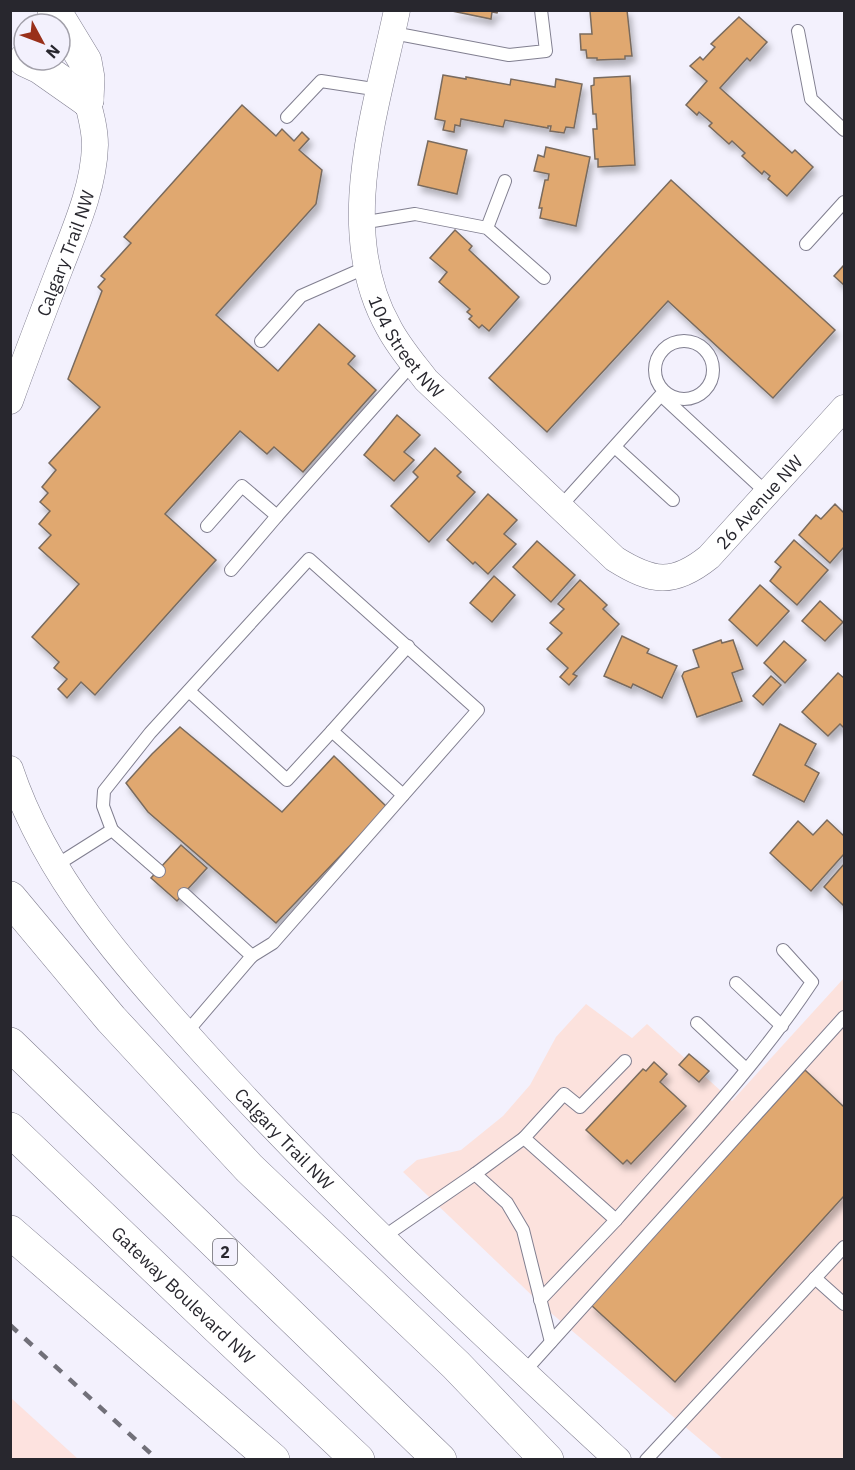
<svg xmlns="http://www.w3.org/2000/svg" width="855" height="1470" viewBox="0 0 855 1470" font-family="'IBM Plex Sans',sans-serif">
<defs>
<filter id="shadow"><feDropShadow dx="3.5" dy="6" stdDeviation="3" flood-color="#0004"/></filter>
</defs>
<rect width="100%" height="100%" fill="#f3f1fd"/>
<path fill="#fce2dd" d="M844,978V1459H723L544,1307L403,1172L417,1160L461,1150L503,1116L530,1085L556,1037L586,1004L632,1038L647,1024L732,1101Z"/>
<path fill="#fde2df" d="M11,1398L78,1459H11Z"/>
<g fill="#e0a86f" stroke="#796b5e" stroke-width="1.5" filter="url(#shadow)">
<path d="M498,10L497,13L492,12L491,19L452,11Z"/>
<path d="M586,10H627L632,56H625V59L597,60V58H587L586,50H581L580,34H592L590,11Z"/>
<path d="M739,17L767,42L750,61L747,58L720,88L792,153L795,150L813,167L787,196L768,179L770,176L764,171L762,174L742,156L745,153L732,141L729,144L709,126L712,123L699,112L697,115L686,105L707,81L690,66L700,57L703,60L715,47L711,44Z"/>
<path d="M443,75L466,79V77L510,85L511,79L555,87L556,79L582,84L574,128L566,127L564,133L550,131L551,126H548V128L505,120L503,127L461,119L460,126L455,125L454,132L443,130L445,121L435,119Z"/>
<path d="M630,76L635,165L598,167V159H595L593,129H597L596,114H593L591,86L594,85V78Z"/>
<path d="M242,105L276,136L282,129L294,141L302,132L309,139L299,150L322,170L316,204L216,315L278,371L319,324L355,356L348,364L376,390L303,472L274,447L267,454L240,431L165,514L216,560L95,695L81,682L67,698L58,689L67,679L54,668L59,662L32,637L79,584L39,548L51,535L39,524L50,511L40,502L48,493L42,487L56,470L49,463L100,407L68,379L102,291L98,287L105,279L101,276L131,243L124,237Z"/>
<path d="M428,141L467,150L457,194L418,185Z"/>
<path d="M546,147L590,157L576,226L540,218L542,208H539L545,180H548L549,174L534,171L538,155L544,157Z"/>
<path d="M671,180L835,330L773,398L668,301L547,432L489,378Z"/>
<path d="M455,230L472,246L469,250L519,297L489,331L482,325L479,328L469,319L472,316L467,312L470,309L439,282L447,272L430,258Z"/>
<path d="M844,265V285L834,276Z"/>
<path d="M397,415L420,435L404,452L414,460L394,481L364,455Z"/>
<path d="M435,448L461,472L457,476L475,492L429,542L391,506L418,477L413,472Z"/>
<path d="M488,494L517,520L504,534L516,544L488,574L475,562L473,564L447,540Z"/>
<path d="M835,504L844,513V547L830,563L799,535L816,515L821,519Z"/>
<path d="M794,540L828,570L797,605L770,581L781,567L775,562Z"/>
<path d="M537,541L575,575L551,602L513,567Z"/>
<path d="M494,576L515,595L492,622L470,603Z"/>
<path d="M580,580L607,605L603,609L619,624L573,674L577,676L569,685L560,677L568,668L547,649L562,633L550,623L564,609L558,604Z"/>
<path d="M760,585L789,611L757,646L729,620Z"/>
<path d="M820,601L843,622L825,641L802,621Z"/>
<path d="M622,636L649,649L647,653L677,666L662,698L633,684L631,688L604,676Z"/>
<path d="M721,640L722,643L733,640L743,669L732,673L742,701L697,717L682,676L684,672L699,667L693,650Z"/>
<path d="M784,641L806,660L785,683L764,663Z"/>
<path d="M838,673L844,678V728L840,724L828,736L802,712Z"/>
<path d="M771,676L781,685L763,705L753,696Z"/>
<path d="M780,724L816,744L805,765L819,773L804,802L753,775Z"/>
<path d="M180,727L282,812L334,756L387,807L276,923L148,812L126,783L152,754Z"/>
<path d="M827,820L844,836V854L811,891L770,853L798,821L813,835Z"/>
<path d="M181,845L207,868L177,901L151,878Z"/>
<path d="M844,864V903L843,905L824,887Z"/>
<path d="M689,1054L709,1071L699,1082L679,1065Z"/>
<path d="M654,1062L667,1074L660,1082L686,1106L631,1164L627,1160L623,1164L586,1130L643,1069L646,1071Z"/>
<path d="M805,1070L844,1107V1196L675,1382L591,1305Z"/>
</g>
<g fill="none" stroke-linecap="round" stroke-linejoin="round">
<g stroke="#817f90" stroke-width="14">
<g id="lane">
<path d="M798,31L811,99L844,130"/>
<path d="M393,33L509,55L546,51L541,10"/>
<path d="M287,117L321,81L380,90"/>
<path d="M361,223L415,214L487,228L544,278"/>
<path d="M487,228L505,181"/>
<path d="M806,244L844,202"/>
<path d="M261,341L301,296L367,267"/>
<circle cx="684" cy="370" r="29"/>
<path d="M615,447L673,500"/>
<path d="M560,507L661,395L767,493"/>
<path d="M207,526L242,486L277,516L413,363"/>
<path d="M231,570L277,516"/>
<path d="M189,691L287,780L332,731"/>
<path d="M403,795L332,731L408,646"/>
<path d="M112,830L103,806L104,791L150,733L309,559L478,710L273,943L252,956"/>
<path d="M55,866L112,830L159,871"/>
<path d="M184,894L252,956L186,1033"/>
<path d="M736,983L782,1026"/>
<path d="M697,1023L746,1069"/>
<path d="M524,1138L564,1094L580,1107L625,1061"/>
<path d="M475,1174L524,1138L616,1220L540,1300"/>
<path d="M616,1220C683,1143 755,1068 812,982L783,950"/>
<path d="M382,1238L475,1174L507,1203L523,1230L551,1342"/>
<path d="M815,1278L844,1304"/>
<path d="M524,1372L844,1017"/>
<path d="M646,1460L844,1247"/>
</g>
</g>
<g stroke="#817f90" stroke-width="27">
<g id="street">
<path id="s1" d="M397,10C376,111 334,231 389,328C399,347 413,363 426,380L615,559C652,582 673,586 709,557L844,408"/>
<path id="s2" d="M10,401C26,356 43,312 60,268C75,229 94,187 95,145C95,130 91,115 87,100"/>
<path id="s3" d="M10,769C47,880 126,966 203,1052C333,1196 476,1328 618,1460"/>
</g>
</g>
<g stroke="#817f90" stroke-width="34">
<g id="secondary">
<path d="M54,10L85,61L88,78L87,100"/>
<path d="M25,60L40,67L87,100"/>
</g>
</g>
<g stroke="#817f90" stroke-width="34">
<g id="highway">
<path d="M10,898L111,1019L249,1168L456,1365L547,1460"/>
<path d="M10,1044L440,1460"/>
<path id="s4" d="M10,1129L218,1328L358,1460"/>
<path d="M10,1232L273,1460"/>
</g>
</g>
<use href="#lane" stroke="#fff" stroke-width="12"/>
<use href="#street" stroke="#fff" stroke-width="26"/>
<use href="#secondary" stroke="#fff" stroke-width="33"/>
<use href="#highway" stroke="#fff" stroke-width="33"/>
<path stroke="#717079" stroke-width="4.5" stroke-dasharray="10 10" stroke-linecap="butt" d="M10,1325L158,1460"/>
</g>
<g text-anchor="middle" dominant-baseline="central" stroke-width="6" stroke-linejoin="round" paint-order="stroke">
<rect fill="#f3f1fd" stroke="#65646c" stroke-width="1.5" x="213" y="1239" width="24" height="26" rx="4.5"/>
<g font-size="16" font-weight="bold" fill="#28272e">
<text x="225" y="1252">2</text>
</g>
<g font-size="18" fill="#28272e" stroke="#f3f1fd">
<text stroke="none"><textPath href="#s2" startOffset="158">Calgary Trail NW</textPath></text>
<text stroke="none"><textPath href="#s1" startOffset="351">104 Street NW</textPath></text>
<text stroke="none"><textPath href="#s1" startOffset="828">26 Avenue NW</textPath></text>
<text stroke="none"><textPath href="#s3" startOffset="464">Calgary Trail NW</textPath></text>
<text stroke="none"><textPath href="#s4" startOffset="240">Gateway Boulevard NW</textPath></text>
</g>
</g>
<rect width="855" height="1470" fill="none" stroke="#28272e" stroke-width="24"/>
<g transform="translate(42 42) rotate(131)"><circle r="28" fill="#f3f1fd" stroke="#a2a0aa" stroke-width="1.5"/>
<path d="M0-4.5L10 22L0 15L-10 22Z" fill="#99301a"/>
<text y="-9" font-size="16" font-weight="bold" text-anchor="middle" fill="#28272e">N</text>
</g>
</svg>
